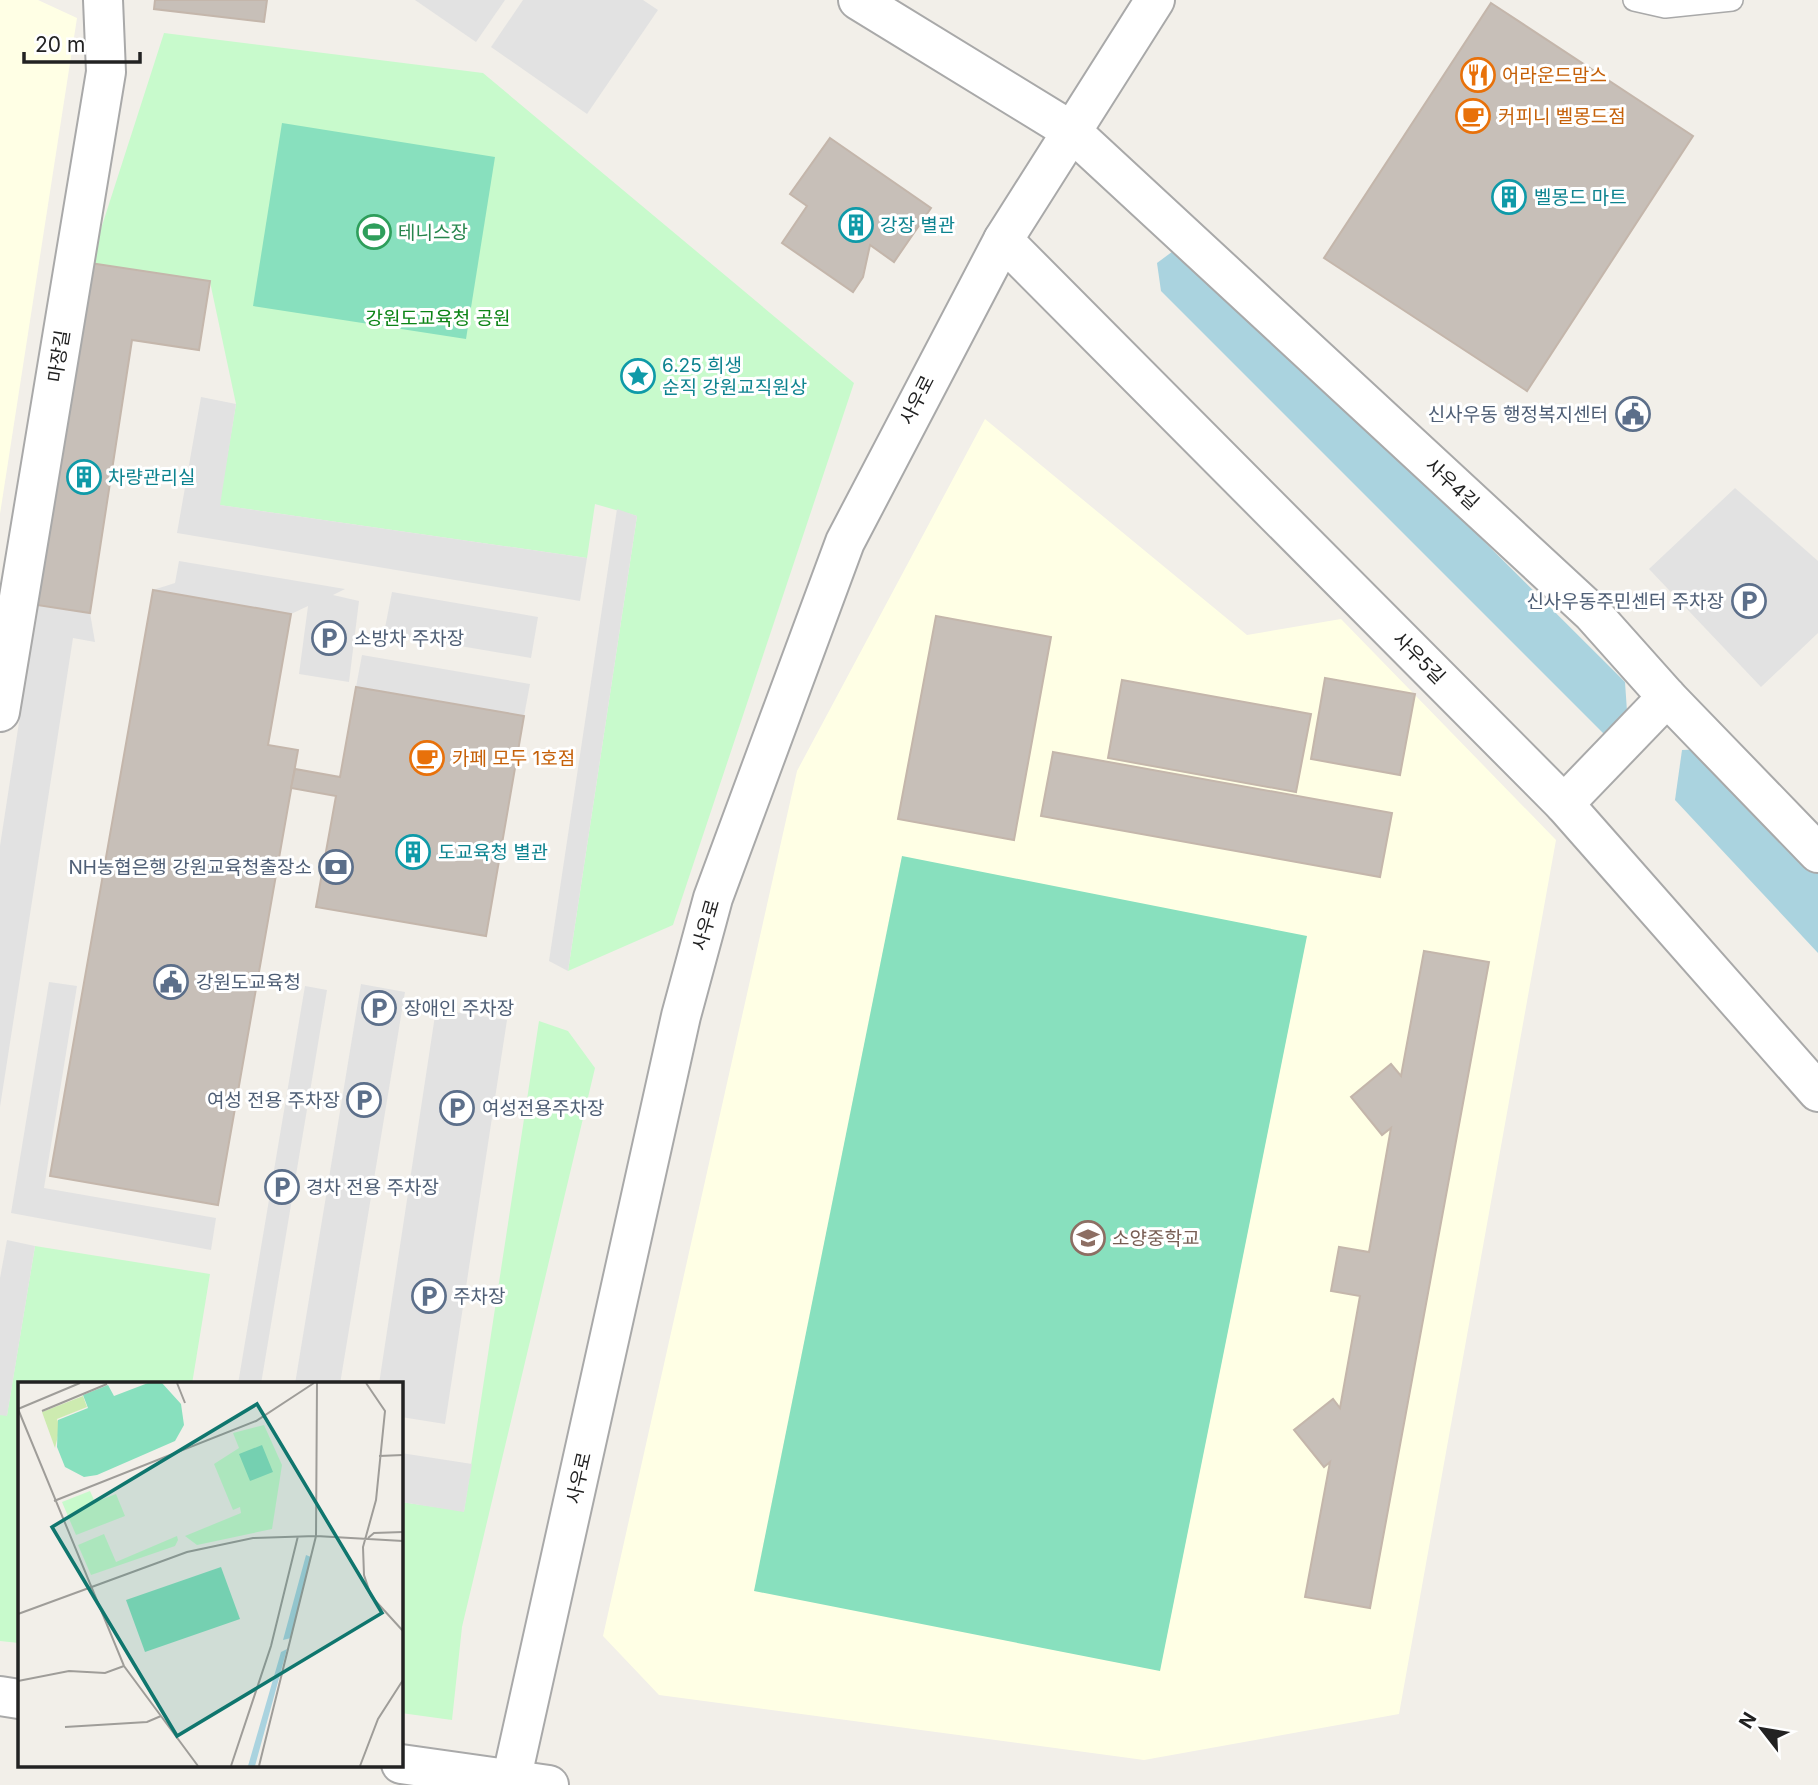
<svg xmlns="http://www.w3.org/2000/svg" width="1818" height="1785" viewBox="0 0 1818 1785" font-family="Inter,'Noto Sans KR',sans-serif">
<rect width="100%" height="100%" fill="#f2efe9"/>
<g fill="#ffffe5">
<path d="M0,0H38L77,18L0,514Z"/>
<path d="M985,419L1247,635L1341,619L1556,840L1399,1714L1144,1760L659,1695L603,1636L797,771Z"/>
</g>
<g fill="#c8facc">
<path d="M164,33L483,73L854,383L673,925L568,971L637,516L595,504L587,558L219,505L236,404L210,282L90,263Z"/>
<path d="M539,1021L568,1031L595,1068L462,1627L452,1720L401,1713V1502L464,1511Z"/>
<path d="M35,1246L210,1274L192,1384H19V1643L0,1641V1415H7Z"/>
</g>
<g fill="#88e0be">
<path d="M282,123L495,157L466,339L253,306Z"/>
<path d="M902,856L1307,936L1160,1671L754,1591Z"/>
</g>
<g fill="#e2e2e2">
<path d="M415,0H505L476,42Z"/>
<path d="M523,0H643L658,10L587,114L491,47Z"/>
<path d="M201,397L236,404L220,505L587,558L580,601L177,533Z"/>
<path d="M1735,488L1818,561V633L1761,687L1649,569Z"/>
<path d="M617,509L637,516L568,971L549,961Z"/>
<path d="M179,561L345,589L333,595L359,601L349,682L299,674L308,606L291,614L153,590L175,583Z"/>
<path d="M392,592L538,617L531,658L384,633Z"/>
<path d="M37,605L90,613L95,642L73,638L0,1107V846Z"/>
<path d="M362,655L530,684L524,716L356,687Z"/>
<path d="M49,982L77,986L44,1188L216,1218L211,1250L11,1213Z"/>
<path d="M361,984L405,992L340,1384H295Z"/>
<path d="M305,986L327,990L261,1384H238Z"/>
<path d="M436,1009L507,1020L445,1424L401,1417V1384H379Z"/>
<path d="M7,1240L35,1246L7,1416L0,1415V1278Z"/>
<path d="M401,1453L472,1464L464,1512L401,1502Z"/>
</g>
<g fill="#aad3df">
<path d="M1188,240L1214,272L1625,682L1628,726L1612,742L1161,291L1157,263Z"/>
<path d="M1705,749L1818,870V953L1675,800L1682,750Z"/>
</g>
<g fill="#c7bfb8" stroke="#c4b6ab" stroke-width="2">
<path d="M155,0H267L264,22L154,9Z"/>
<path d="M1491,3L1693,136L1527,391L1324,258Z"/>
<path d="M830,138L931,208L894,262L870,245L863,277L853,292L782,243L807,206L790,194Z"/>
<path d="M90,263L210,281L199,350L132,340L90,613L37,605Z"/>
<path d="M153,590L291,614L268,745L298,750L218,1205L50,1176Z"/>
<path d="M936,616L1051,637L1014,840L898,819Z"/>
<path d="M1325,678L1415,694L1400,775L1311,759Z"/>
<path d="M1122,680L1311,714L1296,792L1108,758Z"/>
<path d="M356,687L524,716L486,936L316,907L336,796L291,788L295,769L340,777Z"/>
<path d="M1053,752L1392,813L1380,877L1041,816Z"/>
<path d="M1424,951L1489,962L1370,1608L1305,1597L1330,1462L1324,1467L1294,1430L1333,1399L1340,1408L1360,1296L1331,1291L1339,1247L1369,1252L1391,1128L1382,1135L1351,1097L1391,1064L1401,1076Z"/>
</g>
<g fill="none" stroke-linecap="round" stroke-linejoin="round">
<g stroke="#a9a9a9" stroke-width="24">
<path id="service" d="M1634,0L1665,7L1732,0"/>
</g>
<g stroke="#a9a9a9" stroke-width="42">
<g id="minor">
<path d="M858,0L1070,130L1592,613L1667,697L1818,853"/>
<path d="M1003,240L1564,804L1818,1092"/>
<path d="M0,712L106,72L103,0"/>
<path d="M1564,804L1667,697"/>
</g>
</g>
<g stroke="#a9a9a9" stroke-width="42">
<g id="tertiary">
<path d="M0,1696L19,1699"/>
<path d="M401,1764L549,1785"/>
<path d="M511,1781L681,1016L713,898L845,542L1003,240L1155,0"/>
</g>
</g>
<use href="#service" stroke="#fff" stroke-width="21"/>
<use href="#minor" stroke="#fff" stroke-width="38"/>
<use href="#tertiary" stroke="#fff" stroke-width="38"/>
</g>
<defs>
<g id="restaurant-ring" transform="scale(1.75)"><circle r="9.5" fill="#fff" stroke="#e8710a" stroke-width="1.5"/><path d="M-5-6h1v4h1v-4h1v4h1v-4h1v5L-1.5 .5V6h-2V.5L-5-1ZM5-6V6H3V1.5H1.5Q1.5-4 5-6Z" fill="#e8710a"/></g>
<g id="cafe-ring" transform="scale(1.75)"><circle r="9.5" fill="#fff" stroke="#e8710a" stroke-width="1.5"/><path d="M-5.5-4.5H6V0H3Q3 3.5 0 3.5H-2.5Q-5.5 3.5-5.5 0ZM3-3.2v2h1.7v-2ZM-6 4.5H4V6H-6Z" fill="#e8710a"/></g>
<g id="building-ring" transform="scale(1.75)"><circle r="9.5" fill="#fff" stroke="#0f9aa8" stroke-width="1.5"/><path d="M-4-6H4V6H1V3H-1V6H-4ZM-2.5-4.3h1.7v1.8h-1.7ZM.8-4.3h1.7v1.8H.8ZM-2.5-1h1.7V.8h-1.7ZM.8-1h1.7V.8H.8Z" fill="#0f9aa8"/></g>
<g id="stadium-ring" transform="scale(1.75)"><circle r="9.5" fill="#fff" stroke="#2e9e5b" stroke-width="1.5"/><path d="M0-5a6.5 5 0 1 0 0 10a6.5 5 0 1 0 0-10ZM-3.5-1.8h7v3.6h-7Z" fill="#2e9e5b"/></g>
<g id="sight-ring" transform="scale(1.75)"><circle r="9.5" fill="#fff" stroke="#0f9aa8" stroke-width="1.5"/><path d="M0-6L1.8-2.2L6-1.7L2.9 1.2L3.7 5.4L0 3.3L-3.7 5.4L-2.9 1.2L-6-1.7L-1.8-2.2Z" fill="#0f9aa8"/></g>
<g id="civic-ring" transform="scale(1.75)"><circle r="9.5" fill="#fff" stroke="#5c6f8a" stroke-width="1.5"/><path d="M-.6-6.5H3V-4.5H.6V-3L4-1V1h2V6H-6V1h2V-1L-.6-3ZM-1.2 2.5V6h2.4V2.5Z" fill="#5c6f8a"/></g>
<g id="parking-ring" transform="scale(1.75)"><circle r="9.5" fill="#fff" stroke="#5c6f8a" stroke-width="1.5"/><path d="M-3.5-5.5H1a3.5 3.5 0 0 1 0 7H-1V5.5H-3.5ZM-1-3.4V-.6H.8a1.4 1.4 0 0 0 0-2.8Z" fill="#5c6f8a"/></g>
<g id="bank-ring" transform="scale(1.75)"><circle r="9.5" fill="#fff" stroke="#5c6f8a" stroke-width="1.5"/><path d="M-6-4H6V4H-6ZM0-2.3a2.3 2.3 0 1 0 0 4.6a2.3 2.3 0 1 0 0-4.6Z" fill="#5c6f8a"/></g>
<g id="school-ring" transform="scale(1.75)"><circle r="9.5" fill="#fff" stroke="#8d6e63" stroke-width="1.5"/><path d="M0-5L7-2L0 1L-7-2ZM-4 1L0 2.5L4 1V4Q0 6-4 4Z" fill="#8d6e63"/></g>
</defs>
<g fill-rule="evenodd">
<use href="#restaurant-ring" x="1478" y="75"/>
<use href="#cafe-ring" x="1473" y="116"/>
<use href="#building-ring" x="1509" y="197"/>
<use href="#building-ring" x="856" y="225"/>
<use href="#stadium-ring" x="374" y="232"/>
<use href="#sight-ring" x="638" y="376"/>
<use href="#civic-ring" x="1633" y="414"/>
<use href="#building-ring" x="84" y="477"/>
<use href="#parking-ring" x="1749" y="601"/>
<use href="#parking-ring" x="329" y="638"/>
<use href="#cafe-ring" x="427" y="758"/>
<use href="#building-ring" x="413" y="852"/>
<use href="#bank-ring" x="336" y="867"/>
<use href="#civic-ring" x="171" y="982"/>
<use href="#parking-ring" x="379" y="1008"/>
<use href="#parking-ring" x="364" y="1100"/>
<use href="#parking-ring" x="457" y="1108"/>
<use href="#parking-ring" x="282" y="1187"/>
<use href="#school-ring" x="1088" y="1238"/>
<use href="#parking-ring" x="429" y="1296"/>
</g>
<g text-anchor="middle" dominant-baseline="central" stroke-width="6" stroke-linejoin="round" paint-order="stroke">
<g font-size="19" fill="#c56008" stroke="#fff" text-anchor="start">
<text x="1502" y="75">어라운드맘스</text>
<text x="1498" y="116">커피니 벨몽드점</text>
<text x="452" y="758">카페 모두 1호점</text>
</g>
<g font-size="19" fill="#0d838f" stroke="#fff" text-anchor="start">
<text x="1534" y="197">벨몽드 마트</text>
<text x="880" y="225">강장 별관</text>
<text x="662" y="365">6.25 희생<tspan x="662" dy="22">순직 강원교직원상</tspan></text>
<text x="108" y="477">차량관리실</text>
<text x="438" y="852">도교육청 별관</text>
</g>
<g font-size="19" fill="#27864d" stroke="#fff" text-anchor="start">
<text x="398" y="232">테니스장</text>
</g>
<g font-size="19" fill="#0c8416" stroke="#fff">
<text x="438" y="318">강원도교육청 공원</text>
</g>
<g font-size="19" fill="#222" stroke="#fff">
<text transform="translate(59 356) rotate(-81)">마장길</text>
<text transform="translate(917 400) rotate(-63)">사우로</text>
<text transform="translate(1452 484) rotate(43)">사우4길</text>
<text transform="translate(1419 658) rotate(45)">사우5길</text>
<text transform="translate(706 925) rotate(-74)">사우로</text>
<text transform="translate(579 1478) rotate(-77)">사우로</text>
</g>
<g font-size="19" fill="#4e5e75" stroke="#fff" text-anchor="start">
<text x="1608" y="414" text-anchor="end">신사우동 행정복지센터</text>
<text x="1724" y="601" text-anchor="end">신사우동주민센터 주차장</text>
<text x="354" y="638">소방차 주차장</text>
<text x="312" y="867" text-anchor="end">NH농협은행 강원교육청출장소</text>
<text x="196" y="982">강원도교육청</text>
<text x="404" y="1008">장애인 주차장</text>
<text x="340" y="1100" text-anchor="end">여성 전용 주차장</text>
<text x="482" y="1108">여성전용주차장</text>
<text x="306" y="1187">경차 전용 주차장</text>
<text x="453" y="1296">주차장</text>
</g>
<g font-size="19" fill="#785e54" stroke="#fff" text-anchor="start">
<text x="1112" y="1238">소양중학교</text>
</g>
</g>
<g transform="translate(18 1382)">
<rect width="385" height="385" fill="#f2efe9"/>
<path d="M65,14L69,25L39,37L42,45L37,66L24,30Z" fill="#cdebb0"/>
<path d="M246,43L264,83L254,147L179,163L167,154L223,131L222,125L215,128L196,82L221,66L215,51ZM72,109L77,120L98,112L107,134L58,153L44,120ZM86,152L98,180L159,154L160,158L157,164L73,193L60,163Z" fill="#c8facc"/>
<path d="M130,1H144L163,22L166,43L157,59L79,93L66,95L47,85L39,65L40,38L70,26L65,13L90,3L96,14ZM244,63L255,90L232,99L221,72ZM203,185L222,237L127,270L108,218Z" fill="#88e0be"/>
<path d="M288,173L293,175L273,256L265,258ZM269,267L237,384H230L263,270Z" fill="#aad3df"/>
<path fill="none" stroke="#9f9d99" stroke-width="2" d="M159,1L167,21M348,1L367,29L358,118L345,165L346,193L353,214L385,249M0,27L106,284L180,384M0,27L62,1M24,29L89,2M361,74L385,73M36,119L238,39L296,1M350,156L356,151L385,150M0,232L169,170L235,156L298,154L385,159M0,299L51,289L87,291L106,284M47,345L129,340L143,334M213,384L253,264L280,154M241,384L298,154L299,1M342,384L360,337L385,298"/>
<path fill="#0f766e" fill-opacity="0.15" stroke="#0f766e" stroke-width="3.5" d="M239,22L364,231L159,354L34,145Z"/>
<rect width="385" height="385" fill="none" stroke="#222" stroke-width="3.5"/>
</g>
<g transform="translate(1762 1729) rotate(301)" stroke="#ffffff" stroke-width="5" paint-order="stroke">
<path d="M0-5L12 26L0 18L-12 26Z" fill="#222222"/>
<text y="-10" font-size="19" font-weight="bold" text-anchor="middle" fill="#222222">N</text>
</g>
<path d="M24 52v10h116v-10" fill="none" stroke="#222222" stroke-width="3.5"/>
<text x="35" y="52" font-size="21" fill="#222222" stroke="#ffffff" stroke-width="5" paint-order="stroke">20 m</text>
</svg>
